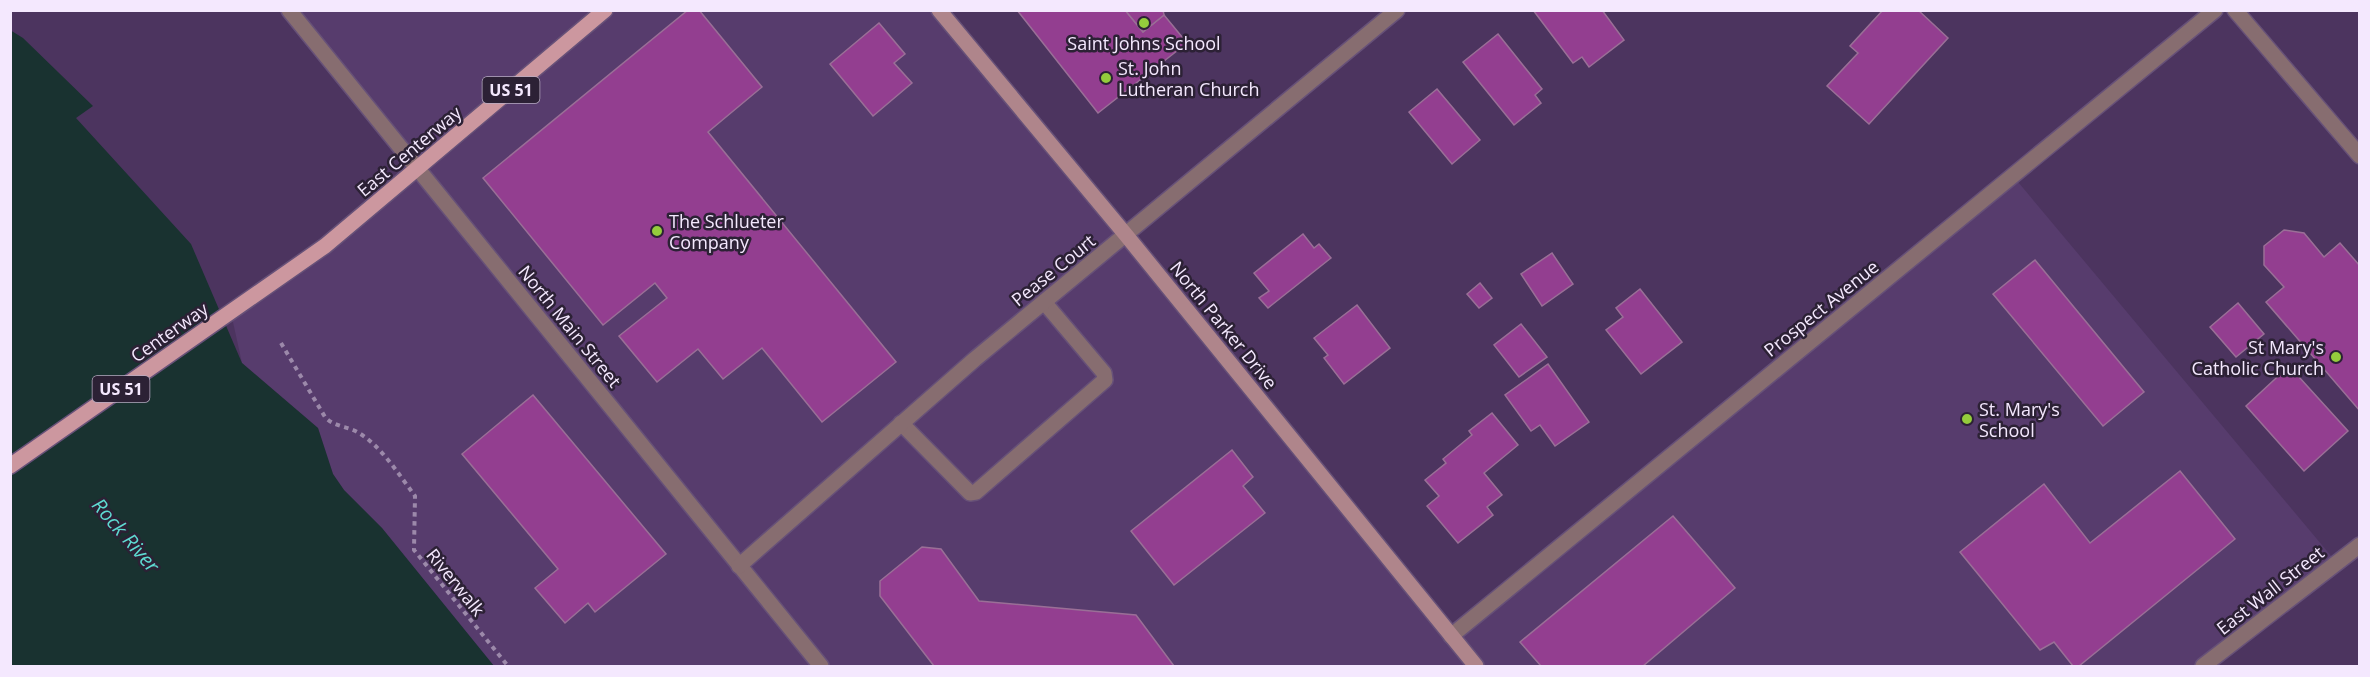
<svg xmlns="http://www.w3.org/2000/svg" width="2370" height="677" viewBox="0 0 2370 677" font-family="'Open Sans',sans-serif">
<rect width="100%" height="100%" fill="#4c345f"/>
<path fill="#573c6d" d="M289,11H939L1451,636L2013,176L2337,563L2203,666H494L382,528L344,490L333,474L318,428L242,363L231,313L418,169Z"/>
<path fill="#193230" d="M10,30L23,38L93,106L76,118L191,244L242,363L318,428L333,474L344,490L382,528L494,666H11Z"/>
<g fill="#933e90" stroke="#9a6f97" stroke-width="1.5">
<path d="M688,10H699L762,87L708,132L896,362L822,422L762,348L723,379L698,349L657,382L619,336L667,298L655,283L603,325L483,178Z"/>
<path d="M1017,10H1125L1143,32L1164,15L1187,43L1098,113Z"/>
<path d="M1125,10H1163L1164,15L1143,32Z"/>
<path d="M1533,10H1602L1624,40L1589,67L1582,57L1573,63Z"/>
<path d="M1883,10H1918L1948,38L1869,124L1827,86L1858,53L1850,46Z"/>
<path d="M879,23L905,54L894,63L912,83L873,116L830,64Z"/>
<path d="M1498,34L1542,89L1535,95L1541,103L1514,125L1463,62Z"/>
<path d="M1437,89L1480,140L1452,164L1409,112Z"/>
<path d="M2284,230L2304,233L2324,257L2340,243L2360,266V411L2266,302L2284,287L2264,265V246Z"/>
<path d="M1303,234L1314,248L1319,244L1331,258L1268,308L1259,298L1269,291L1254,273Z"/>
<path d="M1552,253L1573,284L1542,306L1521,274Z"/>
<path d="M2035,260L2144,392L2103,426L1993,294Z"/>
<path d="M1480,283L1492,298L1479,308L1467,294Z"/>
<path d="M1640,289L1682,342L1641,374L1606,330L1623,317L1616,308Z"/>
<path d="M2238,303L2264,334L2236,357L2210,327Z"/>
<path d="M1357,305L1390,348L1344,384L1324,358L1328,355L1314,338Z"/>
<path d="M1521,324L1547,357L1519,377L1494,345Z"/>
<path d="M1548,364L1589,422L1555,446L1540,425L1531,431L1505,395Z"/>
<path d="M2289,366L2348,431L2304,471L2246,406Z"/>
<path d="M533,395L666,554L595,612L588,603L565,623L535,588L558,569L462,454Z"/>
<path d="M1492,413L1518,445L1484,473L1502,495L1487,507L1493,515L1458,543L1427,506L1439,496L1425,480L1446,463L1443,459L1472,435L1469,431Z"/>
<path d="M1232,450L1253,477L1243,486L1265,513L1174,585L1131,531Z"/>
<path d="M2180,471L2235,539L2079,666H2073L2054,642L2040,650L1960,552L2044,484L2090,543Z"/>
<path d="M1673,516L1735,588L1643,666H1541L1520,642Z"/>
<path d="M922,547L941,549L979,601L1136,615L1174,666H934L880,596V581Z"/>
</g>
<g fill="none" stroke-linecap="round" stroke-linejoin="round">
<g stroke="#675178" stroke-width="18">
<path id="lane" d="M901,423L970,493L976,492L1105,380L1104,373L1044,302"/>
</g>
<g stroke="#675178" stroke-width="18">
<g id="street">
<path d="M289,10L821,666"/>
<path d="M2235,10L2360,156"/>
<path d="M739,566L975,359L1397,10"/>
<path d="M1451,636L2215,10"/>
<path d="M2203,666L2360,545"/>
</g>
</g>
<g stroke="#675178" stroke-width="18">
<path id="secondary" d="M939,10L1126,235L1476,666"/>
</g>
<g stroke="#675178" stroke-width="18">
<path id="primary" d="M10,466L325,246L605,10"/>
</g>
<path stroke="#9c89aa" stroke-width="4" stroke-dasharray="4.5 4.5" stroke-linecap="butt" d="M281,343L325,417C334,427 348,426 359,433C381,446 400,476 415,496L414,550L508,666"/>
<use href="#lane" stroke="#876d70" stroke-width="15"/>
<use href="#street" stroke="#876d70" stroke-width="15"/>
<use href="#secondary" stroke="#af858b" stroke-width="15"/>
<use href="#primary" stroke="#cc979f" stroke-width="15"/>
</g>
<g fill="#94cc3c" stroke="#2c2135" stroke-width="2">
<circle cx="1144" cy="23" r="6"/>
<circle cx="1106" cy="78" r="6"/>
<circle cx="657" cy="231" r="6"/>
<circle cx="2336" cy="357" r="6"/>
<circle cx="1967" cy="419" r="6"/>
</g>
<g text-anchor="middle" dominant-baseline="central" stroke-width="5" stroke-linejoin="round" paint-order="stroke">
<g fill="#2c2135" stroke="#b8acc2" stroke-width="1.5">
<rect x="482.5" y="77" width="57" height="26" rx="4.5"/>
<rect x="92.5" y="376" width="57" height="26" rx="4.5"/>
</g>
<g font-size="16" font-weight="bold" fill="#f4e8fe">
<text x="511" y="90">US 51</text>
<text x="121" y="389">US 51</text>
</g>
<g font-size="18" fill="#f4e8fe" stroke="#2c2135" text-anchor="start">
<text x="1144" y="43" text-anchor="middle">Saint Johns School</text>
<text x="1118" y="68">St. John<tspan x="1118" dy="21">Lutheran Church</tspan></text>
<text x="669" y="221">The Schlueter<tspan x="669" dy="21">Company</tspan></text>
<text x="2324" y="347" text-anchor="end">St Mary's<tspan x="2324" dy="21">Catholic Church</tspan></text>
<text x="1979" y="409">St. Mary's<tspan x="1979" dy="21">School</tspan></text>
</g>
<g font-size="18" fill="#f4e8fe" stroke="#2c2135">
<text transform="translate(409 151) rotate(-40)">East Centerway</text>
<text transform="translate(1053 270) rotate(-39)">Pease Court</text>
<text transform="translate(1821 308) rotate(-39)">Prospect Avenue</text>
<text transform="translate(1224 325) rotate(51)">North Parker Drive</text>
<text transform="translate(570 326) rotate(51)">North Main Street</text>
<text transform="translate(169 332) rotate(-35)">Centerway</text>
<text transform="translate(456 582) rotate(51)">Riverwalk</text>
<text transform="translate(2270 590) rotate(-38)">East Wall Street</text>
</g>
<g font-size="20" font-style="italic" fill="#5edad1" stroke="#2c2135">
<text transform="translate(126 535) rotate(49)">Rock River</text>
</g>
</g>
<rect width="2370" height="677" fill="none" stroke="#f4e8fe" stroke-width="24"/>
</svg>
